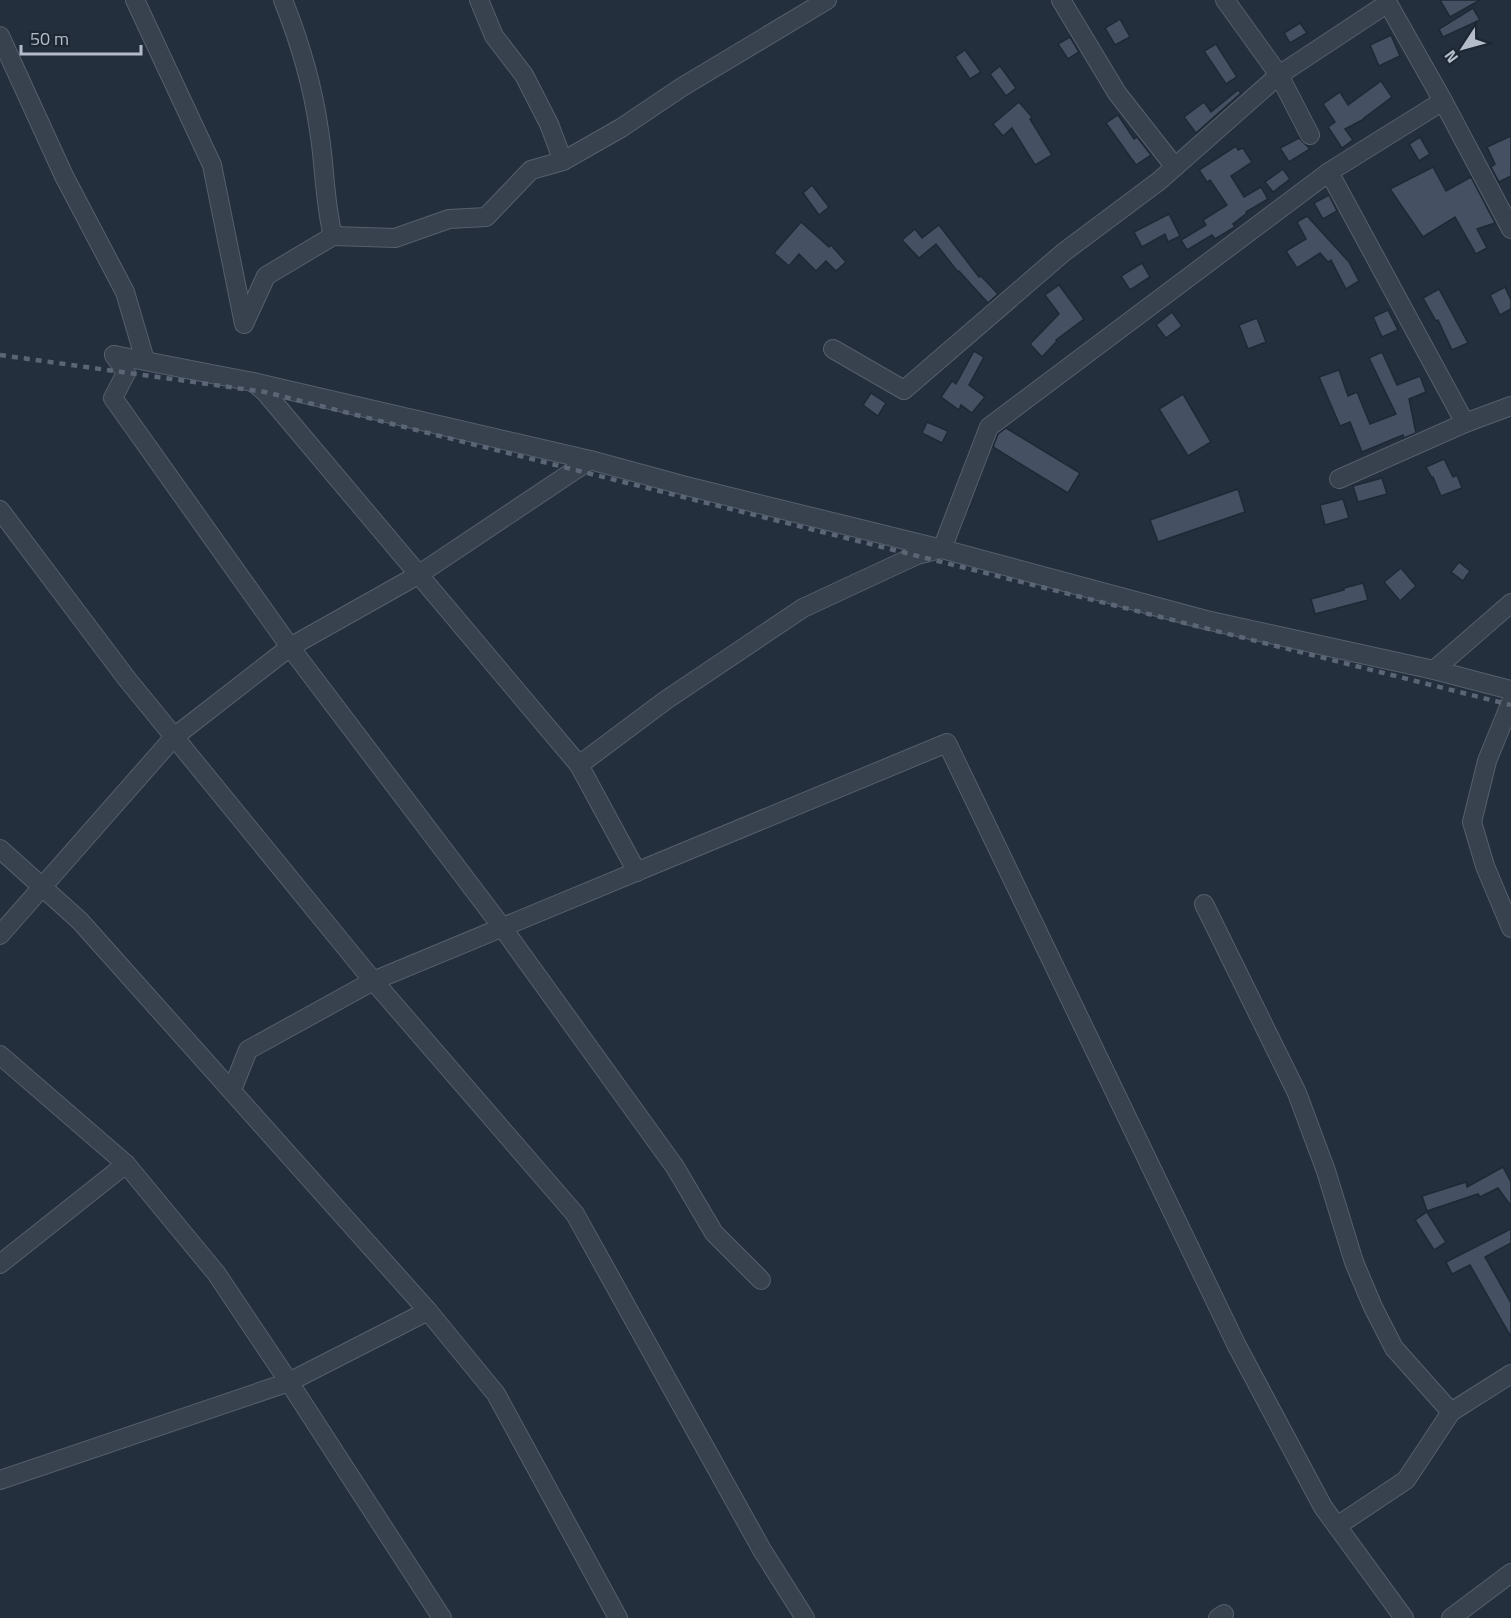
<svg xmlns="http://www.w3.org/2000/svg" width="1511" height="1618" viewBox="0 0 1511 1618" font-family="'Titillium Web',sans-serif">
<rect width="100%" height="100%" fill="#242f3e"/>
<g fill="#455162" stroke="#1f2835" stroke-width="1.5">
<path d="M1440,0H1480L1450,17Z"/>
<path d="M1473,8L1480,20L1443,37L1439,29Z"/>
<path d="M1120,19L1130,37L1115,45L1105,28Z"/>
<path d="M1300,23L1307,33L1290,43L1284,33Z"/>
<path d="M1391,35L1400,56L1379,66L1370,45Z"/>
<path d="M1070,37L1079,52L1068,59L1058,44Z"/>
<path d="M1216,44L1237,77L1226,84L1204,51Z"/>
<path d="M965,50L981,72L970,79L955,57Z"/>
<path d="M1000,66L1016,88L1006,96L990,74Z"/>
<path d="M1381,81L1392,97L1364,118V119L1345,129L1353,140L1342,148L1328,127L1335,122L1323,104L1340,92L1348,105Z"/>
<path d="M1238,90L1241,93L1196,133L1184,117L1204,102L1211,112Z"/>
<path d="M1019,102L1032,117L1030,119L1052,155L1035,165L1012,128L1003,136L993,124Z"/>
<path d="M1118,115L1134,139L1137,137L1151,155L1136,165L1106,123Z"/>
<path d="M1511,136V176L1499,182L1491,167L1495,164L1487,147Z"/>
<path d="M1420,137L1430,154L1419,161L1409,144Z"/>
<path d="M1299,138L1310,149L1289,162L1280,148Z"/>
<path d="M1236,146L1238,150L1243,148L1252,162L1231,176L1244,197L1261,187L1268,199L1246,212L1247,213L1233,224L1235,227L1215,239L1212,235L1187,250L1181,240L1206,225L1203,220L1227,205L1210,180L1207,182L1199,170Z"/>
<path d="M1433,167L1446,191L1471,177L1495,223L1477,229L1487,248L1476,254L1455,217L1423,237L1390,189Z"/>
<path d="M1283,169L1290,179L1273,192L1265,182Z"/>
<path d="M812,185L829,207L819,215L803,193Z"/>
<path d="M1329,195L1337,211L1323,219L1314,203Z"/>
<path d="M1169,214L1180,236L1168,242L1165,234L1142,247L1134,232Z"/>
<path d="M1307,216L1349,262L1359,281L1346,289L1331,260L1328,262L1320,253L1297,268L1286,251L1306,239L1297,222Z"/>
<path d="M801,222L829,247L831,245L846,262L836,271L826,261L816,271L799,254L789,266L774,253Z"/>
<path d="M939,225L979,277L981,276L998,294L988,303L959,271L958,272L936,244L919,258L902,240L915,229L922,238Z"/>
<path d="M1142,263L1150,277L1130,290L1121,276Z"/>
<path d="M1059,285L1084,319L1056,340L1057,341L1042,357L1030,344L1059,314L1045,295Z"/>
<path d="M1505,287L1511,300V309L1500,315L1490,295Z"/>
<path d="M1439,289L1468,343L1452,350L1438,320L1436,321L1423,298Z"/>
<path d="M1388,310L1398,330L1382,337L1373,317Z"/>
<path d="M1172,312L1182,326L1166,338L1156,325Z"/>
<path d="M1257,318L1266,342L1248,349L1239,325Z"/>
<path d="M974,351L984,357L969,385L985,397L972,413L961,405L959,410L941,397L952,381L956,384Z"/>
<path d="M1382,352L1397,385L1420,376L1426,392L1409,399L1416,433L1404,438L1403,435L1362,452L1350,422L1340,426L1319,377L1339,370L1348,396L1357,392L1370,424L1396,414L1369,358Z"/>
<path d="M871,393L886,403L878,416L863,405Z"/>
<path d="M1183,394L1211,442L1188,456L1159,409Z"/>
<path d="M927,422L948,431L942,443L922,433Z"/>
<path d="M1006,428L1080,473L1068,493L993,447L998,434Z"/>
<path d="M1444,459L1453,477L1457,475L1462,488L1441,496L1433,477L1432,478L1426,467Z"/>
<path d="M1382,478L1387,494L1358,502L1353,486Z"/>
<path d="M1238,489L1245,512L1158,542L1150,520Z"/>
<path d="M1343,499L1349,518L1325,525L1320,505Z"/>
<path d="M1459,562L1470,571L1463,581L1451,572Z"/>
<path d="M1401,568L1416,586L1400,601L1384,582Z"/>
<path d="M1363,583L1368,600L1315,614L1311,599L1344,590V588Z"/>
<path d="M1503,1167L1511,1182V1206L1498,1188L1480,1197L1478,1194L1427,1211L1422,1196L1466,1182L1467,1187Z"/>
<path d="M1427,1212L1446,1242L1434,1250L1415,1220Z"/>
<path d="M1511,1229V1243L1485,1257L1511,1303V1337L1470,1265L1452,1274L1446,1262Z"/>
</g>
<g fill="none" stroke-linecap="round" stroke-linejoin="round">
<g stroke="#565f6c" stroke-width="20">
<g id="minor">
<path d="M135,0L212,165L244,324L266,276L333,236C324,201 325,165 319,130C313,88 299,40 283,0"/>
<path d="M479,0L494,36L524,75L549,124L563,161L621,128L682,87L827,0"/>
<path d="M1061,0L1117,93L1175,167"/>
<path d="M1225,0L1279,75L1310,135"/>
<path d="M1386,0L1443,101L1329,172L1465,423L1511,406"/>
<path d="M0,36L64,176L125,292L145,360"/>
<path d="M1443,101L1511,229"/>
<path d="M1329,172L989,427L942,549L1206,620L1434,670"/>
<path d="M333,236L395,238L449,219L486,217L531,170L563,161"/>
<path d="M833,349L904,390L1064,252L1159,181L1279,75L1388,3"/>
<path d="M114,355L126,373L113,398L290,647L502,927L675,1167L714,1233L761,1280"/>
<path d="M114,355L253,382L590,460"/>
<path d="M253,382L265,392L579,765L637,872"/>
<path d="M1339,479L1465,423"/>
<path d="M0,510L127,679L365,971L575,1214L762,1550L805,1618"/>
<path d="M1511,603L1434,670L1511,690"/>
<path d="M1511,702L1487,761L1472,822L1485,866L1511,928"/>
<path d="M579,765L666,700L803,608L917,555L940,549"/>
<path d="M0,849L80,921L428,1311L496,1394L618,1618"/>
<path d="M1204,904L1297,1093L1326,1171L1354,1262L1373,1307L1394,1348L1451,1412"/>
<path d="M0,935L174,737L290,647L418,575L590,460L682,485L942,549"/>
<path d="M0,1055L126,1164L216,1273L289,1382L442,1618"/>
<path d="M232,1090L248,1050L373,981L947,743L1237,1346L1323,1507L1404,1618"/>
<path d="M0,1264L126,1164"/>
<path d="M0,1480L289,1382L428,1311"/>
<path d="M1337,1526L1406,1480L1451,1412L1511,1374"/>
<path d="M1218,1618L1224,1614"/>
<path d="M1451,1618L1511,1573"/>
</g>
</g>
<use href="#minor" stroke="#38414e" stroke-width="18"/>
<path stroke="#5a6575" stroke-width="4.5" stroke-dasharray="6 6" stroke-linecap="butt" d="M0,355L265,392L1511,705"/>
</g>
<g transform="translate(1463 48) rotate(234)" stroke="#1d2633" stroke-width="4.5" paint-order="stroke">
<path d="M0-4.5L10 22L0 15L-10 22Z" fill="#b4bcc9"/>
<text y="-9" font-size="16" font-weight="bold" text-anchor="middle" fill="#b4bcc9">N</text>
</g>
<path d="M21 45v9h120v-9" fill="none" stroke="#b4bcc9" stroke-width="3"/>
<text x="30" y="45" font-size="18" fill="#b4bcc9" stroke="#1d2633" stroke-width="4.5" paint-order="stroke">50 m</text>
</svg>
